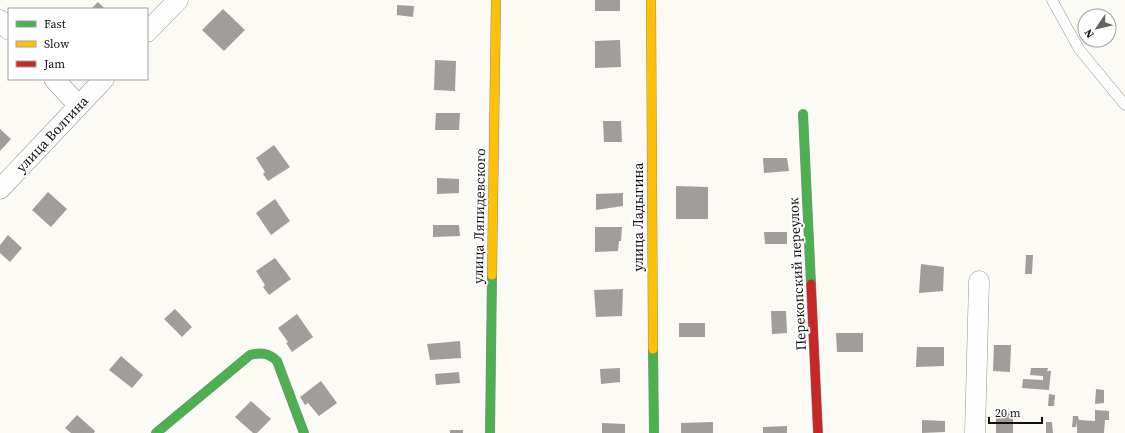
<svg xmlns="http://www.w3.org/2000/svg" width="1125" height="433" viewBox="0 0 1125 433" font-family="'Source Serif 4',serif">
<rect width="100%" height="100%" fill="#fcfaf5"/>
<g fill="#a09d9a">
<rect x="595" y="0" width="25" height="11"/>
<path d="M98,2L105,9H91Z"/>
<path d="M397,5L414,6L413,17L397,15Z"/>
<path d="M223,9L245,30L224,51L202,30Z"/>
<path d="M620,40L621,67L595,68V41Z"/>
<path d="M435,60L456,61L455,91L434,90Z"/>
<path d="M436,113H460L459,130H435Z"/>
<path d="M603,121H621L622,142H604Z"/>
<path d="M0,129L11,139L0,151Z"/>
<path d="M274,145L290,167L268,181L263,174L265,172L256,158Z"/>
<path d="M763,158H787L789,171L764,173Z"/>
<path d="M437,178L459,179V193L437,194Z"/>
<path d="M676,186L708,187V219H676Z"/>
<path d="M48,192L67,209L51,227L32,210Z"/>
<path d="M623,193V206L596,210V194Z"/>
<path d="M275,199L290,221L271,235L256,213Z"/>
<path d="M433,225H459L460,236L433,237Z"/>
<path d="M595,227H622L621,241H619L618,251L595,252Z"/>
<path d="M764,232H787V244H765Z"/>
<path d="M8,235L22,248L10,262L0,253V245Z"/>
<path d="M1026,255H1033L1032,274H1025Z"/>
<path d="M275,258L291,279L269,295L263,287L265,285L256,271Z"/>
<path d="M921,264L944,267L943,291L919,293Z"/>
<path d="M623,289L622,316L596,317L594,290Z"/>
<path d="M175,309L192,327L182,337L164,319Z"/>
<path d="M771,311H786L787,333L772,334Z"/>
<path d="M297,314L313,337L292,352L286,343L288,342L278,328Z"/>
<rect x="679" y="323" width="26" height="14"/>
<path d="M836,333H863V352H837Z"/>
<path d="M460,341L461,358L430,360L427,344Z"/>
<path d="M994,345H1011L1010,372L993,371Z"/>
<path d="M917,347H944V366L916,367Z"/>
<path d="M121,356L143,375L132,388L109,370Z"/>
<path d="M620,368V382L601,384L600,369Z"/>
<path d="M1031,368H1048L1047,371H1051L1049,390L1022,388L1023,379L1043,380V376L1030,375Z"/>
<path d="M459,372L460,383L436,385L435,374Z"/>
<path d="M321,381L337,403L319,416L308,403L305,405L300,397Z"/>
<path d="M1096,389L1104,390V403L1095,404Z"/>
<path d="M1049,394L1055,395L1054,406H1048Z"/>
<path d="M251,401L271,419L257,433H253L235,417Z"/>
<path d="M1095,410L1109,411V420H1105L1104,433H1077V422L1076,427H1072L1073,416H1078L1079,420L1095,421Z"/>
<path d="M996,412L1013,413V433H996Z"/>
<path d="M77,415L95,431L94,433H71L65,428Z"/>
<path d="M922,420L945,421V432L922,433Z"/>
<path d="M713,422V433H681V423Z"/>
<path d="M1046,422H1052L1053,433H1046Z"/>
<path d="M602,423L625,424V433H602Z"/>
<path d="M787,426V433H763V427Z"/>
<rect x="450" y="430" width="13" height="3"/>
</g>
<g fill="none" stroke-linecap="round" stroke-linejoin="round">
<g stroke="#969593" stroke-width="11">
<path id="lane" d="M1052,0L1079,49L1125,105"/>
</g>
<g stroke="#969593" stroke-width="21">
<g id="street">
<path d="M0,20L9,30"/>
<path d="M147,32L178,0"/>
<path d="M54,79L79,106"/>
<path d="M0,189L104,79"/>
<path d="M975,433L979,281"/>
</g>
</g>
<g stroke="#8d8c8a" stroke-width="10">
<g id="fast">
<path d="M803,114L811,284"/>
<path d="M653,349L654,433"/>
<path d="M156,433L250,355C261,352 269,353 277,361L304,433"/>
<path d="M490,433L492,275"/>
</g>
</g>
<g stroke="#8d8c8a" stroke-width="10">
<g id="slow">
<path d="M651,0L653,349"/>
<path d="M492,275L496,0"/>
</g>
</g>
<g stroke="#8d8c8a" stroke-width="10">
<path id="jam" d="M811,284L818,433"/>
</g>
<use href="#lane" stroke="#fffefe" stroke-width="10"/>
<use href="#street" stroke="#fffefe" stroke-width="20"/>
<use href="#fast" stroke="#4caf50" stroke-width="9"/>
<use href="#slow" stroke="#ffc107" stroke-width="9"/>
<use href="#jam" stroke="#c62828" stroke-width="9"/>
</g>
<g text-anchor="middle" dominant-baseline="central" stroke-width="4" stroke-linejoin="round" paint-order="stroke">
<g font-size="14" fill="#101010" stroke="#fff">
<text transform="translate(52 134) rotate(-47)">улица Волгина</text>
<text transform="translate(479 216) rotate(-89)">улица Ляпидевского</text>
<text transform="translate(638 217) rotate(-90)">улица Ладыгина</text>
<text transform="translate(797 274) rotate(-93)">Перекопский переулок</text>
</g>
</g>
<rect x="8" y="8" width="140" height="72" fill="#ffffff" stroke="#9f9f9f"/>
<rect x="16" y="21" width="20" height="6" fill="#4caf50" stroke="#9f9f9f"/>
<text x="44" y="28" font-size="12" fill="#101010">Fast</text>
<rect x="16" y="41" width="20" height="6" fill="#ffc107" stroke="#9f9f9f"/>
<text x="44" y="48" font-size="12" fill="#101010">Slow</text>
<rect x="16" y="61" width="20" height="6" fill="#c62828" stroke="#9f9f9f"/>
<text x="44" y="68" font-size="12" fill="#101010">Jam</text>
<g transform="translate(1097 28) rotate(235)"><circle r="19" fill="#ffffff" stroke="#9f9f9f"/>
<path d="M0-3L7 15L0 10L-7 15Z" fill="#636260"/>
<text y="-6" font-size="11" font-weight="bold" text-anchor="middle" fill="#101010">N</text>
</g>
<path d="M989 417v6h53v-6" fill="none" stroke="#101010" stroke-width="2"/>
<text x="995" y="417" font-size="12" fill="#101010" stroke="#ffffff" stroke-width="3" paint-order="stroke">20 m</text>
</svg>
